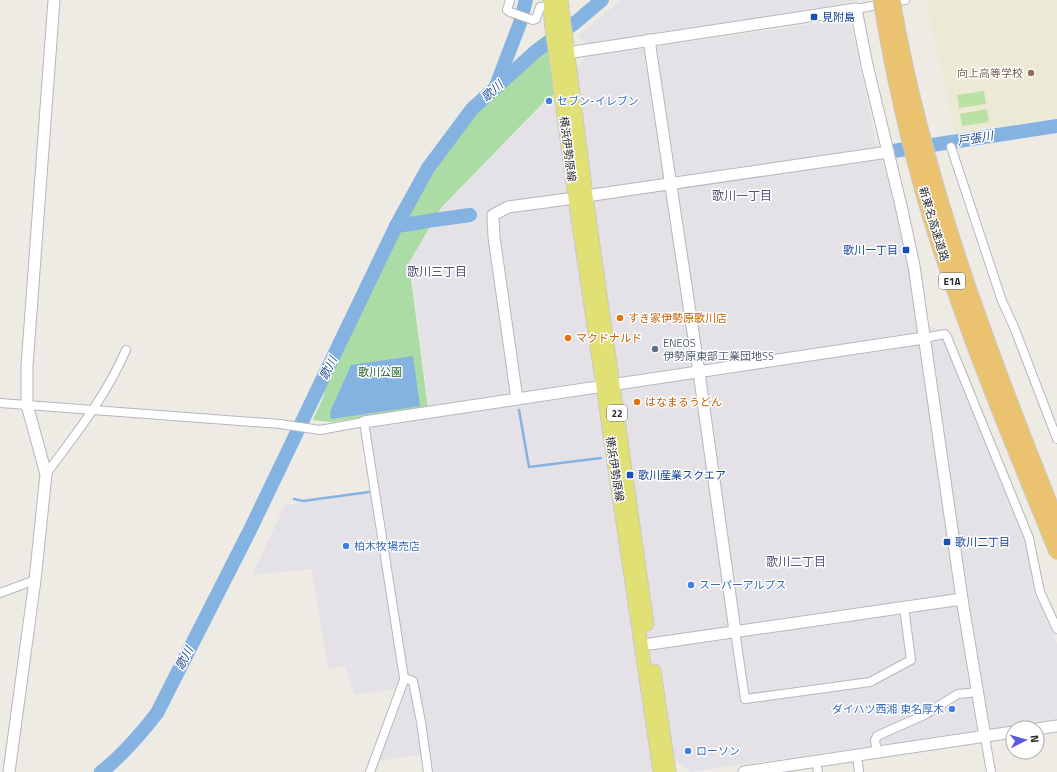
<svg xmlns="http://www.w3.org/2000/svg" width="1057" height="772" viewBox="0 0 1057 772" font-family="'Titillium Web','Noto Sans JP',sans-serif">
<rect width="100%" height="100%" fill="#edebe3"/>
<g fill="#e4e2e7">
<path d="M621,0H858V1L590,45L577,37Z"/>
<path d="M850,19L876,144L904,231L917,322L944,331L1027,528L1035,598L1038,597L1057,644V720L690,772L677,762L649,770L648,772H433L431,753L376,761L402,688L354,695L345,665L328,669L312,569L252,575L285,505L379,492L369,425L429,409L410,263L442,208L550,97L555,96L586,56Z"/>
</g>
<path fill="#ecead5" d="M938,0H1057V118L955,132L926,2Z"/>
<path fill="#acdca6" d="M546,48L548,50L555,94L546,100L441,208L409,263L428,408L331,422L313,420L324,395V391C344,349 363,307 383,264C405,217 427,167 462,128Z"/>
<g fill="#b9e2a4">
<path d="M984,91L986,104L959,108L957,95Z"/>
<path d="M987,109L989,122L962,126L960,114Z"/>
</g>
<path fill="#84b2e1" d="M413,356L420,406L331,419L330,412L351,365Z"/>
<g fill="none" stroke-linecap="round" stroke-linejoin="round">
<g stroke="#84b2e1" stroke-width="2.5">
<path d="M519,410L529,467L601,458"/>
<path d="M294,499L303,501L369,492"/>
</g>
<g stroke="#84b2e1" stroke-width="14">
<path d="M496,86L520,23L526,0"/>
<path d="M893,151L1057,126"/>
<path d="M427,221L470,215"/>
<path d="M396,226L423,222"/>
<path d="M101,772C123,755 140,735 157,713L250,530L396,226L428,168L472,109L536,51L576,22L602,0"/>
</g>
<g stroke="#b6b6c0" stroke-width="10">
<g id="street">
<path d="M510,0L507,10L510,12L533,20L536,19L540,7L550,6"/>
<path d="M856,9L905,0"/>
<path d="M951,147L1002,301L1014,327L1057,439"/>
<path d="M924,338L945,334L947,337L1029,538L1040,592L1057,629"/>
<path d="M0,403L280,424L320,430L364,422L404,678L413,681L421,722L428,772"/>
<path d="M46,474C76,434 106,396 126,350"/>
<path d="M0,593L35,580"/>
<path d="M735,631L745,699L870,682L911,660L904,607"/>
<path d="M985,737L991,772"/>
<path d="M877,753L875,740L877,736L924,715L958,694L978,692"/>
<path d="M857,755L859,772"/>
<path d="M816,761L818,772"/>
<path d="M370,772L404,680V678"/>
</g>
</g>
<g stroke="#b6b6c0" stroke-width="13">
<g id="secondary">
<path d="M649,40L699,372L735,631"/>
<path d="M560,54L856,9L867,65L902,210L914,266L962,599L985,737"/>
<path d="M586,196L888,152"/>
<path d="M517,399L494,237L493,215L508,207L575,198"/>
<path d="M364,422L924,338"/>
<path d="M650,644L962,599"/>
<path d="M1037,729L1057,726"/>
<path d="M9,772L35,580L46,474L27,405V366L54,0"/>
<path d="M744,772L1013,732"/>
</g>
</g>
<g stroke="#c9c9c9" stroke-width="15">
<g id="primary">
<path d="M550,0L551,20L575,198L660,772"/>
<path d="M561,0L586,196L647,624"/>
<path d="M654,671L669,772"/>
</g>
</g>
<use href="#street" stroke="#fff" stroke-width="8"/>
<use href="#secondary" stroke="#fff" stroke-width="11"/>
<use href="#primary" stroke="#e0e074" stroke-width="13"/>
<g stroke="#c9c9c9" stroke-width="17" stroke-linecap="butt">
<g id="highway-bridge">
<path d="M881,0C893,73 909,144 930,215C965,330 1012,441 1057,552"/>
<path d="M892,0C924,182 988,351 1057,522"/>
</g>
</g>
<use href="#highway-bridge" stroke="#ebc270" stroke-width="15"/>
</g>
<g fill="#1a4fb4" stroke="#fff" stroke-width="1.5">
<rect x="810" y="13" width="8" height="8" rx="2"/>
<rect x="902" y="246" width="8" height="8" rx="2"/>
<rect x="626" y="471" width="8" height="8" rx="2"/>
<rect x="943" y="538" width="8" height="8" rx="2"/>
</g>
<circle fill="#8d6e63" stroke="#fff" stroke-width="1.5" cx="1031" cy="73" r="4"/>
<g fill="#3f7fe0" stroke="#fff" stroke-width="1.5">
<circle cx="549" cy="101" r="4"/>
<circle cx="346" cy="546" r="4"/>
<circle cx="691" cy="585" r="4"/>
<circle cx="952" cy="709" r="4"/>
<circle cx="688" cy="751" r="4"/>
</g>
<g fill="#e8710a" stroke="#fff" stroke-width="1.5">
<circle cx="620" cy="318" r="4"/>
<circle cx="568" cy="338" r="4"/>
<circle cx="637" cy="402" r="4"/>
</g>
<circle fill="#5c6f8a" stroke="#fff" stroke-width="1.5" cx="655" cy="349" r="4"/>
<g text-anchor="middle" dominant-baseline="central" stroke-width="3" stroke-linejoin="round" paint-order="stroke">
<g fill="#fff" stroke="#6d6d6d" stroke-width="1">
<rect x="939" y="273" width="26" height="16" rx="3"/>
<rect x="607" y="405" width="20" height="16" rx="3"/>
</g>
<g font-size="10" font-weight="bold" fill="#2e2e2e">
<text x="952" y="281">E1A</text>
<text x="617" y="413">22</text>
</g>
<g font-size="11" fill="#164399" stroke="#fff" text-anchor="start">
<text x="822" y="17">見附島</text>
<text x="898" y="250" text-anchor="end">歌川一丁目</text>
<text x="638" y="475">歌川産業スクエア</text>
<text x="955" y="542">歌川二丁目</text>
</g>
<g font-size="11" fill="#785e54" stroke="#fff" text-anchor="end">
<text x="1023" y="73">向上高等学校</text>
</g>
<g font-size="11" fill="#366cbe" stroke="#fff" text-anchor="start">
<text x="557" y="101">セブン-イレブン</text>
<text x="354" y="546">柏木牧場売店</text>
<text x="699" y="585">スーパーアルプス</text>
<text x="944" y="709" text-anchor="end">ダイハツ西湘 東名厚木</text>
<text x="696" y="751">ローソン</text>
</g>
<g font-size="11" fill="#2e2e2e" stroke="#fff">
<text transform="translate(568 149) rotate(83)">横浜伊勢原線</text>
<text transform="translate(934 224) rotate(73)">新東名高速道路</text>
<text transform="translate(615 469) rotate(81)">横浜伊勢原線</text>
</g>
<g font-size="11" fill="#c56008" stroke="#fff" text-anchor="start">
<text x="628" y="318">すき家伊勢原歌川店</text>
<text x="576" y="338">マクドナルド</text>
<text x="645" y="402">はなまるうどん</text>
</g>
<g font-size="11" fill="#4e5e75" stroke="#fff" text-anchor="start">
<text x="663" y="343">ENEOS<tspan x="663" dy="13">伊勢原東部工業団地SS</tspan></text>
</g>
<g font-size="11" fill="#256427" stroke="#fff">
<text x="380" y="372">歌川公園</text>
</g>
<g font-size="12" font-style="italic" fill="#1f4f90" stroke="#fff">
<text transform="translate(492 91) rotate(-42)">歌川</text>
<text transform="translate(975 138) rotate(-9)">戸張川</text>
<text transform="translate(328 368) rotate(-64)">歌川</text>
<text transform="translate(184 658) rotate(-63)">歌川</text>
</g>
<g font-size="12" fill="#55537a" stroke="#fff">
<text x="742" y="195">歌川一丁目</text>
<text x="437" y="271">歌川三丁目</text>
<text x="796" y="561">歌川二丁目</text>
</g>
</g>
<g transform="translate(1025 740) rotate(84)"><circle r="19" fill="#ffffff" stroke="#ababab"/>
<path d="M0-3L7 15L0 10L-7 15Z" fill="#5f58e4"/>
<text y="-6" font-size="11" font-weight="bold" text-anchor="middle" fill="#2e2e2e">N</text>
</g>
</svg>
